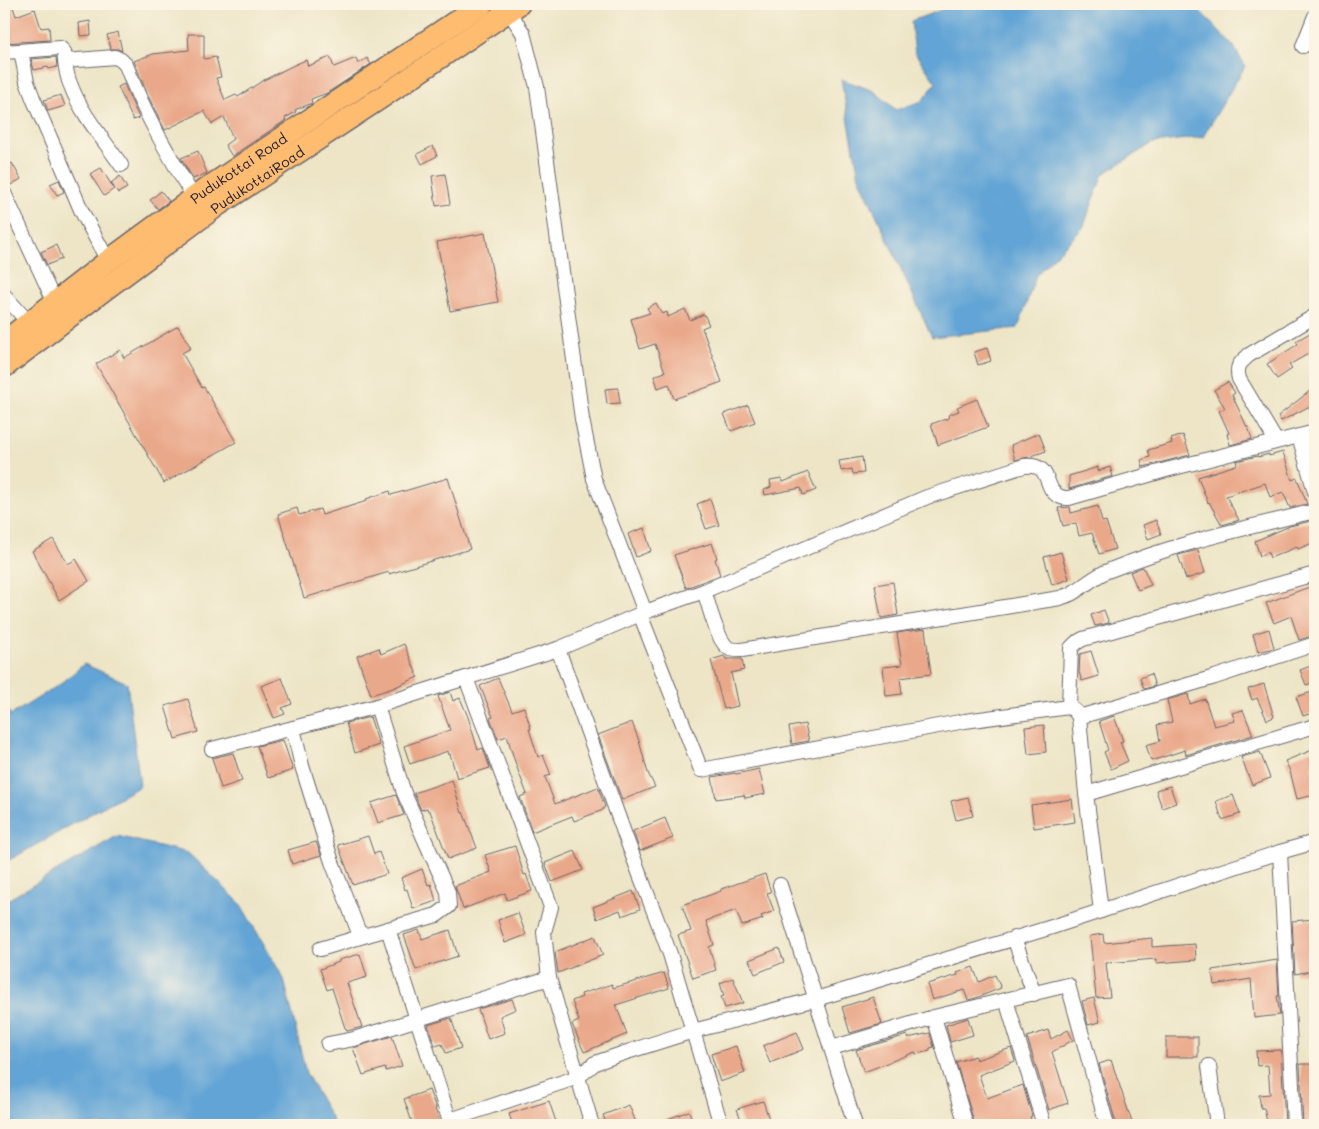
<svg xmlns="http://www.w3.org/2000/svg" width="1319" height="1129" viewBox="0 0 1319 1129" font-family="Mali,sans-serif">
<rect width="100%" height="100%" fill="#fcf5e5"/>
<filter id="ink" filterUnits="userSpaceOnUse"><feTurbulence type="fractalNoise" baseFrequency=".02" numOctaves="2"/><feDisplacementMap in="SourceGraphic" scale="10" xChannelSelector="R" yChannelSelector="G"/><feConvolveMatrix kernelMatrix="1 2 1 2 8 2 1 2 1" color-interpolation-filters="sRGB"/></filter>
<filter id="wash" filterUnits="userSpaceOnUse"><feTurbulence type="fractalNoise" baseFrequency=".0096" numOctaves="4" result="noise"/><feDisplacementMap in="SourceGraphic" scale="20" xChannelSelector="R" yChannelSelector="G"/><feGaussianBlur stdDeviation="1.12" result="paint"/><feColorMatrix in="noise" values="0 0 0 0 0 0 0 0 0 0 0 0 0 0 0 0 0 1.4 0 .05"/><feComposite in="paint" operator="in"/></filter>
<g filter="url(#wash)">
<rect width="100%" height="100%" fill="#ede5c6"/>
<g fill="#62a4d5" stroke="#426388">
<path d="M948,4H1193L1233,45L1245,66L1203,137L1153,143L1103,174L1083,228L1036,275L1018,328L932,337L859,177L841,79L874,91L896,110L922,101L936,83L915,53L911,21L941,10Z"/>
<path d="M84,664L127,683L140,786L4,863V705L11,715L62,683Z"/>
<path d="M117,836L188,853L240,903L284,979L306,1073L335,1125H4V902Z"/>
</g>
<g id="blocks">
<g fill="#eaa88a">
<path d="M4,4H12L16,16L35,9L41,28L49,27L50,40L4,43Z"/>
<path d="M90,21L91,35L80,36L79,23Z"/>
<path d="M118,32L122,51L118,49H111L107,35Z"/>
<path d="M188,34H204V59L216,57L221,77L216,78L225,100L236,95L238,97L262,81L294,65L306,60L308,66L330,57L334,67L356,58L358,64L367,58L371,64L327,93L311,99L312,103L295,110L296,112L285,118L286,120L232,156L225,145L233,139L224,117L212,124L204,111L165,130L148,96L134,61L153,54L189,50Z"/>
<path d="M56,57L57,67L49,69L48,67L34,70L31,59Z"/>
<path d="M124,84L139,118L133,120L118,87Z"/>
<path d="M61,95L65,106L48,111L44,100Z"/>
<path d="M433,146L437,156L422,164L417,154Z"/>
<path d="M198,151L207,173L193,179L181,158Z"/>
<path d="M12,163L21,179L9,186L4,184V167Z"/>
<path d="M101,168L114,189L104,196L90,174Z"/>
<path d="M445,174L450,204L436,206L432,176Z"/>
<path d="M120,176L127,188L118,193L111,183Z"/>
<path d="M59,180L64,192L57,195L50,184Z"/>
<path d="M161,191L169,201L158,209L150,200Z"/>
<path d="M485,233L498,302L450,311L437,242Z"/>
<path d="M56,245L62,259L47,265L41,252Z"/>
<path d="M656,303L662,314L667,312L668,317L685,309L690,320L704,314L709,325L702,328L722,382L674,399L669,384L658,388L654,376L665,372L655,344L640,349L631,319L650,313L647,308Z"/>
<path d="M178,326L191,348L182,353L202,388L204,387L236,442L164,483L96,364L120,350L124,358Z"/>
<path d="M1315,330V350L1289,365L1292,369L1277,379L1267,364L1298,344L1296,341Z"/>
<path d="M987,348L991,361L978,365L974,352Z"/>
<path d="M1228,382L1235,393L1232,395L1247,427H1248L1252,439L1230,445L1227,434L1229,433L1219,411L1225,408L1214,390Z"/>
<path d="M1315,387V417L1308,407L1281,421L1278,416Z"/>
<path d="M618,388L620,403L607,404L605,389Z"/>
<path d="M977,399L988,427L938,445L931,424L949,418L948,415L959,411L957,407Z"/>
<path d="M748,405L755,422L731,431L724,414Z"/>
<path d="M1039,433L1046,451L1029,457L1015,460L1011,445Z"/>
<path d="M1183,435L1190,455L1143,467L1141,460L1150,457L1148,450L1172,443L1171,439Z"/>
<path d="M1283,452L1292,480L1297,478L1307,504L1290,508L1283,492L1270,497L1265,483L1226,496L1239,520L1222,525L1209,502L1208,503L1198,477L1236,465L1237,464L1236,461L1258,456V457L1269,454V456Z"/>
<path d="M862,457L864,473L853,474L852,469L841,471L839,461Z"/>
<path d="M1098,467V471L1110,467L1113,476L1069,489V476Z"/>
<path d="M808,472L816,490L803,495L801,488L765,495L764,490L771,487L770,480L782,478L783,482Z"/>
<path d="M448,478L470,549L389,574V572L304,598L278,514L297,508L299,515L320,509L322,515L367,501L366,499L390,491L391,495Z"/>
<path d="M710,499L719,525L706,529L697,504Z"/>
<path d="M1098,506L1102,522L1106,521L1115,549L1099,554L1092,533L1079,536L1076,523L1063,526L1058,508L1070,507L1071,513Z"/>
<path d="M1156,520L1161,534L1148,539L1143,525Z"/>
<path d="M1315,520V542L1298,549L1297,547L1270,558L1268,552L1260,556L1255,541L1290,526Z"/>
<path d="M644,528L651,551L636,557L628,534Z"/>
<path d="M53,539L68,564L76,559L89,581L59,600L32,551Z"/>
<path d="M712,543L717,558L715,559L720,575L686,588L674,555Z"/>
<path d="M1198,550L1205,573L1186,579L1178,555Z"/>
<path d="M1061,552L1069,579L1052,585L1044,557Z"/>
<path d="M1143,567L1151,585L1138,590L1130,572Z"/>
<path d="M893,582L898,615L881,618L875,585Z"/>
<path d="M1312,586H1315V635L1299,640L1291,616L1274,623L1266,603Z"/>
<path d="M1104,610L1109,623L1095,626L1091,615Z"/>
<path d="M925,629L931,674L900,678L902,694L886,696L883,667L902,665L897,633Z"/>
<path d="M1269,629L1274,648L1258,652L1253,634Z"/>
<path d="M404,644L418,677L393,688L371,695L357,656L379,648L381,654Z"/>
<path d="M1091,651L1099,676L1082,681L1079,672L1080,654Z"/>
<path d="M724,656L726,659H742L744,670L731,673L738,706L724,709L711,660Z"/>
<path d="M1311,666L1315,675V682L1306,685L1300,670Z"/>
<path d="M1151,674L1155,686L1144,689L1140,678Z"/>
<path d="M282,678L292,704L282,708L285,714L274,718L261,686Z"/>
<path d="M498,678L512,711L524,707L531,729H529L538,757L543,755L551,775L545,777L555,804L598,787L605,807L603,808V810L574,821L572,816L532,832L520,797L527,794L516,765L507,736L498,739L490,718L493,717L480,686Z"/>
<path d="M1264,684L1274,717L1267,720L1257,698L1252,700L1248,689Z"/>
<path d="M1315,691V712L1303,716L1296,697Z"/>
<path d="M450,692L453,701L460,698L468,717L478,750L483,748L490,768L457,778L450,754L449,755L448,751L410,764L404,746L450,730L438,696Z"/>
<path d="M1188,694L1190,704L1205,699L1214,726L1235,721L1232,713L1243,710L1253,735L1186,755L1185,750L1151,761L1146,745L1160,741L1157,725L1172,722L1167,700Z"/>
<path d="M188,699L198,732L175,739L165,706Z"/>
<path d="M1114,716L1123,741L1120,742L1128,761L1111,769L1104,752L1108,750L1099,721Z"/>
<path d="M370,717L379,745L355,753L346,723Z"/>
<path d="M632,722L639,741L648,773L655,787L622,800L598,735Z"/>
<path d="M805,724L809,741L792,744L789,727Z"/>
<path d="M1044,725L1046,752L1028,754L1025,727Z"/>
<path d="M283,740L293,770L268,778L257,746Z"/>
<path d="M1315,749V765L1312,766L1315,778V795L1297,799L1290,771L1285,761Z"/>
<path d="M1260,752L1270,778L1252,785L1241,757Z"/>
<path d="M233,753L242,781L221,788L212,758Z"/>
<path d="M759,769L765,794L745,798L744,795L716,799L712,777L735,773L736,774Z"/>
<path d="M452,780L462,813L463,812L477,848L448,859L430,811H428L427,808L421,810L414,793Z"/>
<path d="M1170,786L1176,803L1162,808L1156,790Z"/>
<path d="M396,795L404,815L378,823L371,803Z"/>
<path d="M1233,795L1240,814L1222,820L1216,801Z"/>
<path d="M968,797L973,816L956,820L951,801Z"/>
<path d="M1072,799L1075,822L1034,828L1031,805Z"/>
<path d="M665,818L673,838L640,851L633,831Z"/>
<path d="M368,836L374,854L379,852L387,874L353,885L338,845Z"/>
<path d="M316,842L321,855L292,864L288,850Z"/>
<path d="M515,846L524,875L526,874L532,891L507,900L505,893L463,909L455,886L491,872L485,855Z"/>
<path d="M575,851L583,870L552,882L545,863Z"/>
<path d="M422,869L428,885L431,884L436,901L413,909L407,889L405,890L401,878Z"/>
<path d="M765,874L771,892L767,893L774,911L761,916L763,919L742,926L736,910L706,921L714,945L709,947L716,970L693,978L678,935L691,931L682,905L721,891V889Z"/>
<path d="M633,891L640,909L622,916L620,910L597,919L593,907Z"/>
<path d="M518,913L526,935L505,943L498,920Z"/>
<path d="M1315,919V970L1295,974L1292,921Z"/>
<path d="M419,930L422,939L450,930L458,956L416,970L404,935Z"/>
<path d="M1103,934L1104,943L1152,938V947L1195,944L1196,960L1156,963V959L1106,963L1110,997L1096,998L1090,936Z"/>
<path d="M595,936L603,955L558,973L555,952Z"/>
<path d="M779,948L784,962L755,974L749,960Z"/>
<path d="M360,954L367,977L347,983L362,1027L347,1031L346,1028H345L332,988L327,990L320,969L339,962V960Z"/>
<path d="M1277,960L1279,996H1277L1280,1015L1254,1018L1251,979L1214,985L1212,970Z"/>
<path d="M973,967L979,982L995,975L1001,988L976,998L968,1000L964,990L932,1000L927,984L958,975L957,973Z"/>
<path d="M664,973L669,988L616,1005L627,1034L584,1052L572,1024L579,1021L572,1001L582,997L581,994L612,984L613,988Z"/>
<path d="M733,978L743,1003L725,1008L721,997L724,996L720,983Z"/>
<path d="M873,997L882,1024L850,1033L842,1007Z"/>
<path d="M1094,998L1100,1022L1088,1025L1082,1001Z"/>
<path d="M512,999L516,1009L500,1016L505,1033L488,1039L478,1009Z"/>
<path d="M451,1018L461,1048L446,1053L442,1044L435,1046L428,1025Z"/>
<path d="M968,1018L973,1035L950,1042L946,1025Z"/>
<path d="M1048,1030L1051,1039L1068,1030L1073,1040L1052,1052L1068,1103L1049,1110L1027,1037Z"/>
<path d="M797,1032L804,1049L770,1063L763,1046Z"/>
<path d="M930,1033L934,1047L930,1048V1051L916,1054L915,1052L864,1072L856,1050L907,1035L908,1038Z"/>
<path d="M392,1036L402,1066L386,1071L385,1068L363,1075L353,1048Z"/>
<rect x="1166" y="1037" width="32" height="20"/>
<path d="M736,1046L745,1073L720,1082L711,1054Z"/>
<path d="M1011,1048L1015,1061L979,1075L987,1098L1023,1085L1032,1116L1030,1117L1033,1125H975L956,1062L975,1056L976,1060Z"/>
<path d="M1281,1050L1285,1125H1277L1276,1120L1267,1122L1264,1108H1261L1259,1095L1270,1094L1268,1065L1257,1066L1256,1051Z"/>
<path d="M1111,1060L1133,1125H1116V1123L1099,1064Z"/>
<path d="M1300,1064H1315V1125H1303Z"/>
<path d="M429,1090L436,1108L435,1109L441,1125H413L404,1099Z"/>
<path d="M549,1101L557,1125H513L509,1114Z"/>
<path d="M763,1101L771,1125H743L737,1109Z"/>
<path d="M629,1105L637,1125H607L603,1115Z"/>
<path d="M689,1111L694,1125H654V1124Z"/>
</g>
</g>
</g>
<g filter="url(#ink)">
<use href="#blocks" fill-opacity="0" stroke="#69666c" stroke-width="1"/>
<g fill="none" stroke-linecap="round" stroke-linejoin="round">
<g stroke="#69666c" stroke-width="16">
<g id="minor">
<path d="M504,4L523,33L537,87L582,419L594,479L645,612"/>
<path d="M1303,46L1315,16"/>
<path d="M21,51L27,82L33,98L82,212L108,261"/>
<path d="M4,52L60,48L64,52C65,63 66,76 71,86C82,115 104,140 121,165"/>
<path d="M65,61L115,57L121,60L126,65C143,112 169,155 194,198"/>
<path d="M4,193L55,303"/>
<path d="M4,295L29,323"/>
<path d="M1299,436L1315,492"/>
<path d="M1276,441L1239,379C1236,366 1239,364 1249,355L1315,316"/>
<path d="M704,591C709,604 717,643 730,649C733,650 738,650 742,650L1060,598C1065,596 1070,595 1074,592C1086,585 1096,575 1110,570C1176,543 1246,528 1315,511"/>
<path d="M640,614L701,770L965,721L1069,707L1075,711L1079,717L1086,794L1101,911"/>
<path d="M558,649L626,838L670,954L721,1125"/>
<path d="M466,678L551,907L544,932L549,978"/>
<path d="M377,706L404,793L448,892L449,906L437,915L388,929L451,1125"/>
<path d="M1069,707L1071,648L1076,643L1083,639L1315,574"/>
<path d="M1079,717L1215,677L1315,644"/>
<path d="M212,749L293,728"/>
<path d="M1086,794L1315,726"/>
<path d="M1280,852L1294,1125"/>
<path d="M780,885L855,1125"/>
<path d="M388,929L367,935L359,933L332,862L302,766L293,728L377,706L558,649L645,612L704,591L927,497L1024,466C1055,463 1041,490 1061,497C1063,498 1066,498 1069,498L1166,470L1315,432"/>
<path d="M1014,938L1034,994"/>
<path d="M320,949L367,935"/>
<path d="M1006,1000L1044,1125"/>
<path d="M934,1017L966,1125"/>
<path d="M328,1044L354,1039L549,978L592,1125"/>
<path d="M835,1047L934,1017L1068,985L1107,1125"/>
<path d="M1209,1066L1217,1125"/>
<path d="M450,1120L578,1077L595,1063L630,1051L693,1031L816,999L1052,927L1280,852L1315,842"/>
</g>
</g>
<g stroke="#69666c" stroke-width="24">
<g id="highway">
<path id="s1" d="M4,342L108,261L206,189L482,4"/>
<path id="s2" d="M4,367L104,290L218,205L379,99L519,4"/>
</g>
</g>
<use href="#minor" stroke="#fff" stroke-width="14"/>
<use href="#highway" stroke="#febc70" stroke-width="21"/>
</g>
</g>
<g text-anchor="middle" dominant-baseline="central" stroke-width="5" stroke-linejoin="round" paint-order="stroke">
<g font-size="14" fill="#22223b" stroke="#fcf5e5">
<text stroke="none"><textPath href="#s1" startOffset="292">Pudukottai Road</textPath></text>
<text stroke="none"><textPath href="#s2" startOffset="315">PudukottaiRoad</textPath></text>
</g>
</g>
<rect width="1319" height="1129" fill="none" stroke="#fcf5e5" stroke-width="20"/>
</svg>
